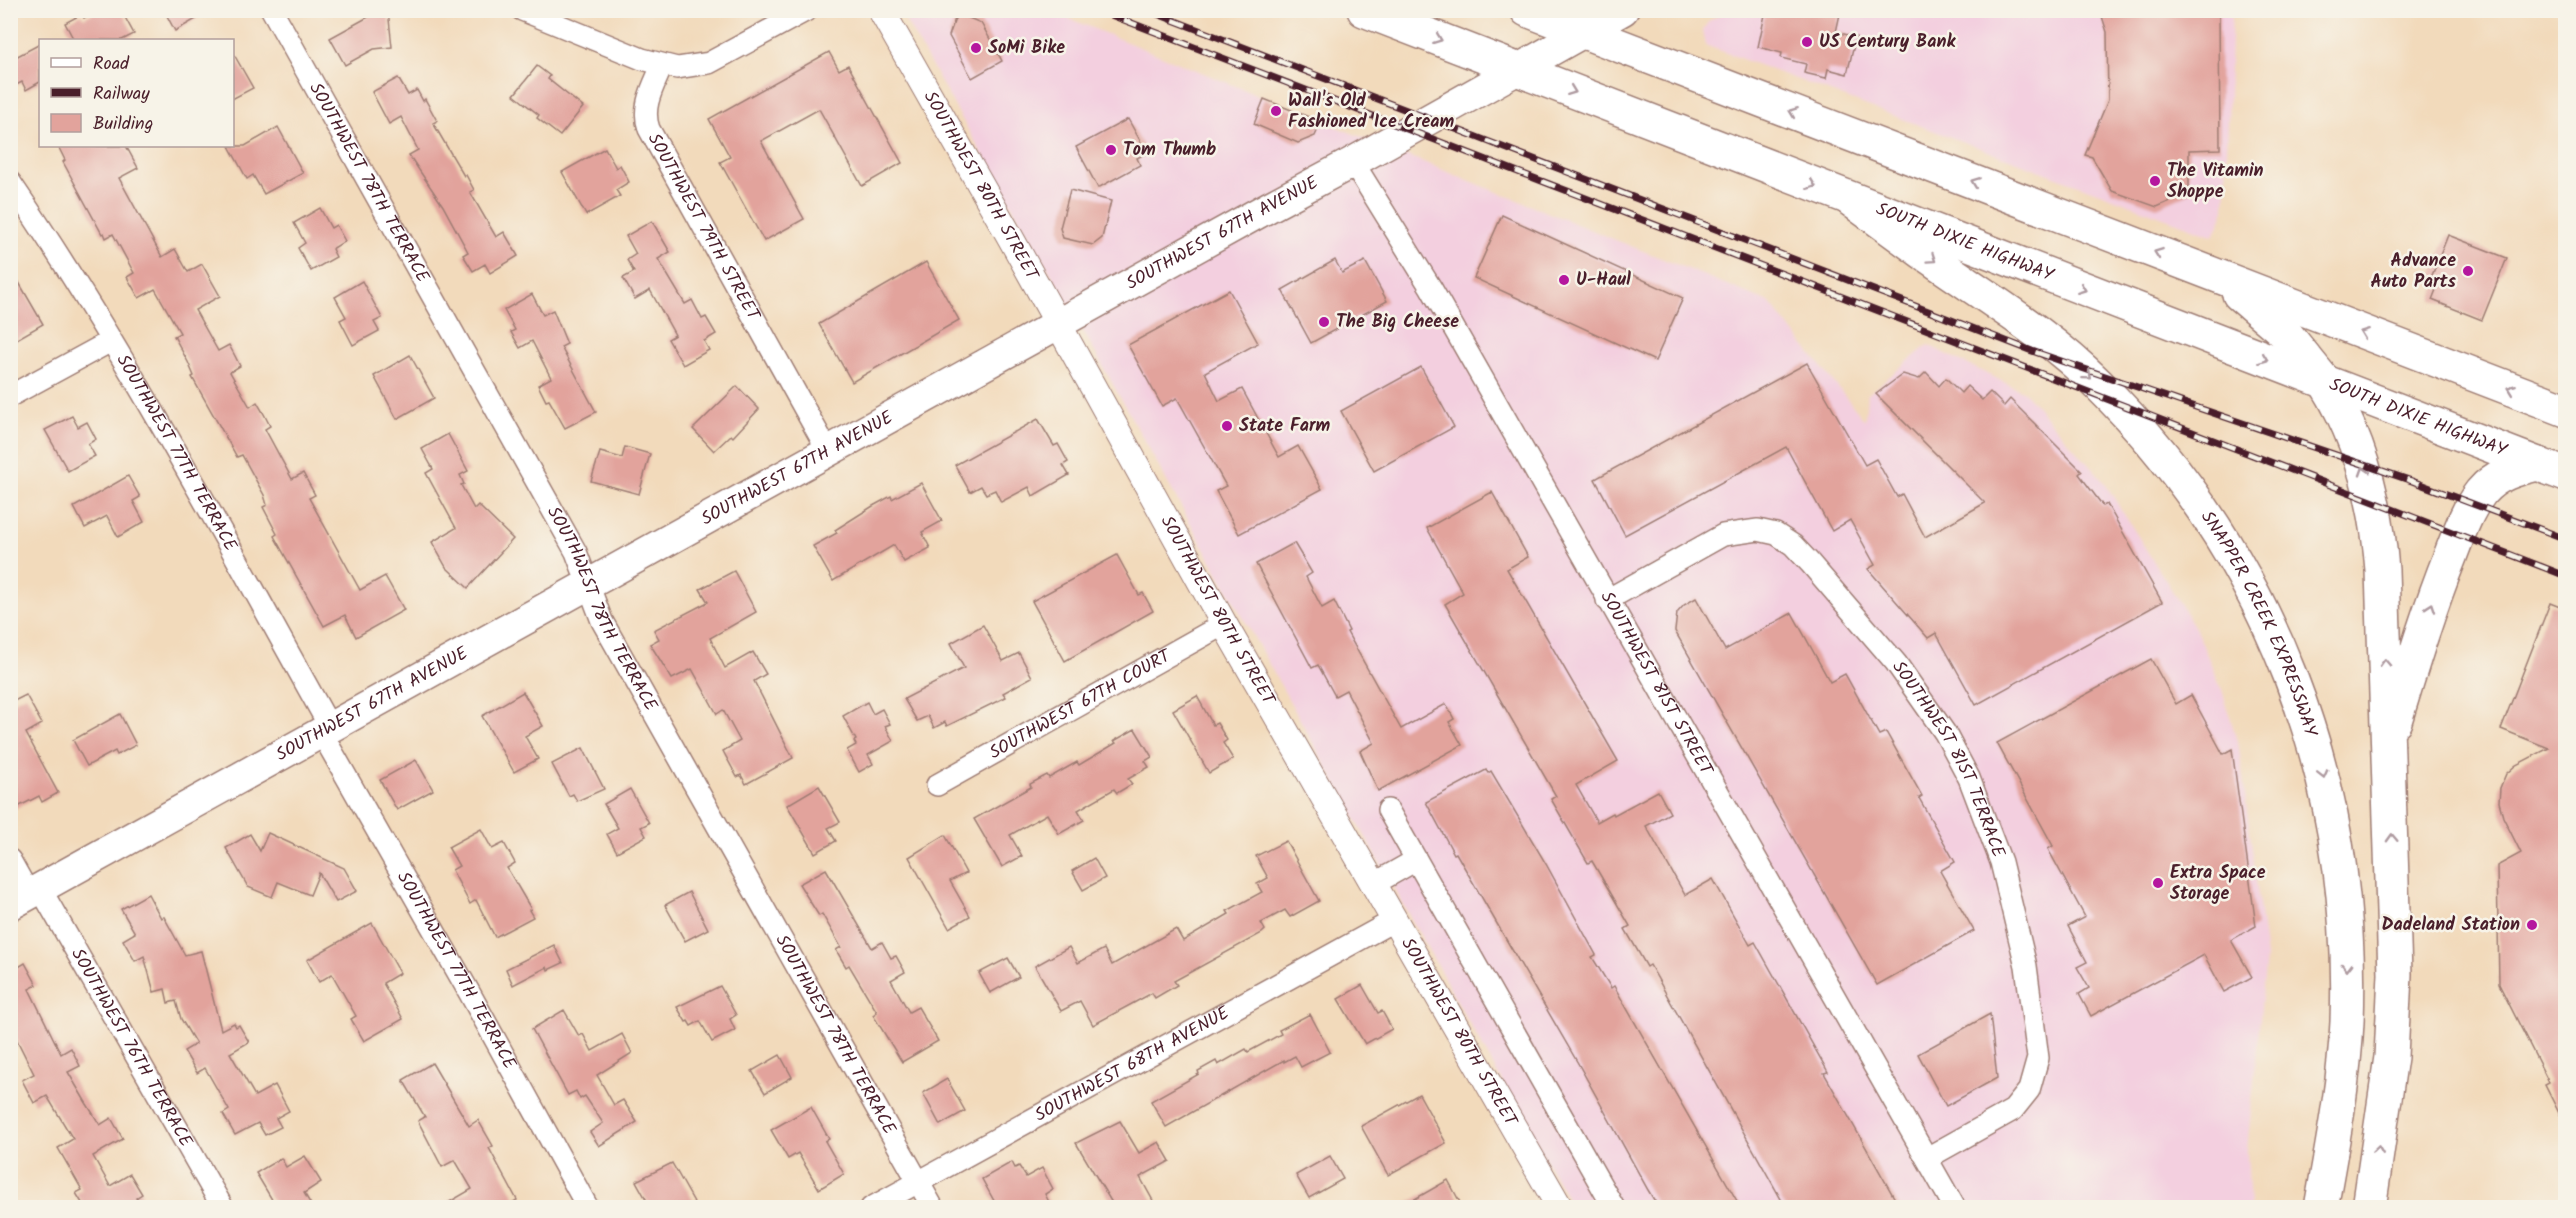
<svg xmlns="http://www.w3.org/2000/svg" width="2576" height="1218" viewBox="0 0 2576 1218" font-family="Kalam,sans-serif">
<rect width="100%" height="100%" fill="#f7f3e8"/>
<filter id="ink" filterUnits="userSpaceOnUse"><feTurbulence type="fractalNoise" baseFrequency=".0167" numOctaves="2"/><feDisplacementMap in="SourceGraphic" scale="12" xChannelSelector="R" yChannelSelector="G"/><feConvolveMatrix kernelMatrix="1 2 1 2 8 2 1 2 1" color-interpolation-filters="sRGB"/></filter>
<filter id="wash" filterUnits="userSpaceOnUse"><feTurbulence type="fractalNoise" baseFrequency=".008" numOctaves="4" result="noise"/><feDisplacementMap in="SourceGraphic" scale="24" xChannelSelector="R" yChannelSelector="G"/><feGaussianBlur stdDeviation="1.35" result="paint"/><feColorMatrix in="noise" values="0 0 0 0 0 0 0 0 0 0 0 0 0 0 0 0 0 1.4 0 .05"/><feComposite in="paint" operator="in"/></filter>
<g filter="url(#wash)">
<rect width="100%" height="100%" fill="#f2dabb"/>
<g fill="#f3cfdf">
<path d="M1728,10L2232,11L2225,209L2214,236L1705,45L1702,31L1709,21Z"/>
<path d="M900,11H1050L1769,302L1865,421L1867,395L1928,345L2024,392L2104,482L2196,629L2223,693L2239,748L2266,957L2247,1151L2250,1207H1572L1063,295Z"/>
</g>
<g id="blocks">
<g fill="#e2a39c">
<path d="M98,10H121L134,34L122,40H74L65,23L82,14L84,18Z"/>
<path d="M164,10H212L175,31Z"/>
<path d="M369,10H388L392,47L374,49L345,65L330,38L370,16Z"/>
<path d="M1766,10H1826L1840,14L1836,32L1856,37L1847,74L1828,69L1826,78L1804,73L1806,64L1781,58L1782,53L1758,47Z"/>
<path d="M2100,10H2219L2220,149L2189,150V193L2157,207L2112,191L2092,157L2085,155L2108,100L2107,32Z"/>
<path d="M957,13L981,23L1002,61L972,78L949,36Z"/>
<path d="M40,44V82L26,90L22,82L10,88V60Z"/>
<path d="M232,51L253,88L232,99Z"/>
<path d="M829,52L839,70L848,65L902,163L862,186L819,109L761,141L804,219L764,241L720,162L730,157L709,119Z"/>
<path d="M537,66L550,76L548,79L583,107L560,136L537,118L539,115L514,95Z"/>
<path d="M398,78L408,95L417,90L423,101L425,99L437,121L433,123L464,176L466,175L474,190L470,192L496,237L504,232L518,256L490,273L485,264L473,271L463,255L468,252L443,206L409,155L418,150L401,117L389,124L372,92Z"/>
<path d="M1264,99L1321,122L1315,136L1298,143L1254,124Z"/>
<path d="M1128,119L1147,153L1137,158L1140,165L1098,188L1076,147Z"/>
<path d="M278,127L303,173L264,194L253,175L247,179L229,146H245Z"/>
<path d="M58,146H126L138,168L119,178L162,257L175,249L188,272L202,264L220,296L195,310L218,351L229,345L235,356L240,366L230,372L250,407L257,402L264,414L270,426L265,429L292,479L303,473L315,495L309,498L360,590L385,576L404,610L356,637L345,615L324,626L274,536L277,534L263,507L267,505L264,495L242,455L237,457L192,377L194,376L188,362L174,336L180,333L155,289L139,298L127,277L134,273L113,234L106,238L104,233L102,234L63,162L65,160Z"/>
<path d="M605,148L616,168L620,165L629,182L616,190L620,196L586,215L562,172Z"/>
<path d="M1070,190L1111,201L1102,238L1093,245L1063,238L1060,228Z"/>
<path d="M320,208L331,228L336,225L345,241L332,249L336,257L311,271L298,248L305,243L294,223Z"/>
<path d="M1502,215L1683,298L1655,361L1474,278Z"/>
<path d="M652,221L670,252L658,259L685,304L692,300L702,319L706,317L716,334L704,341L709,350L683,365L668,339L675,335L650,290L635,299L623,278L634,272L627,260L636,254L626,236Z"/>
<path d="M2448,235L2507,258L2482,320L2432,300L2437,287L2429,283Z"/>
<path d="M1335,260L1342,273L1365,261L1387,301L1311,343L1282,290Z"/>
<path d="M926,262L959,320L852,382L819,324Z"/>
<path d="M10,267L43,324L10,343Z"/>
<path d="M362,281L382,318L374,322L379,331L353,345L340,320L346,317L335,297Z"/>
<path d="M1229,290L1258,343L1205,372L1219,401L1242,389L1279,457L1298,446L1322,489L1239,534L1216,491L1226,486L1177,398L1162,406L1128,345Z"/>
<path d="M532,294L543,315L553,310L567,344L561,347L596,412L565,428L549,400L546,401L538,385L551,378L532,341L520,348L511,332L515,330L504,310Z"/>
<path d="M410,355L434,398L397,419L374,376Z"/>
<path d="M1807,363L1865,465L1876,459L1897,497L1902,494L1925,537L1985,503L1876,394L1903,374L1919,379L1926,372L1939,386L1946,378L1961,393L1967,386L1982,400L1990,392L2004,406L2010,399L2082,471L2079,474L2103,506L2107,504L2162,602L1976,705L1936,633L1928,638L1868,569L1875,565L1850,520L1832,531L1786,447L1625,535L1595,479Z"/>
<path d="M1421,367L1454,427L1374,471L1341,411Z"/>
<path d="M737,386L759,409L733,437L731,435L714,451L693,429Z"/>
<path d="M72,416L78,427L87,422L96,439L88,444L95,456L68,471L45,430Z"/>
<path d="M1038,419L1054,446L1058,444L1068,462L1063,465L1069,475L1033,496L1029,487L1001,502L995,490L986,494L981,486L970,492L955,465Z"/>
<path d="M448,434L468,471L460,475L464,484L461,485L474,509L478,505L513,539L468,588L446,567L432,542L456,528L426,473L433,469L422,449Z"/>
<path d="M625,447L650,454L639,494L591,481L600,452L622,458Z"/>
<path d="M128,476L140,497L133,501L144,522L118,537L107,516L85,528L74,507Z"/>
<path d="M921,483L942,521L922,532L930,548L904,562L894,545L833,581L813,546L837,533L835,530L873,506L891,496L892,499Z"/>
<path d="M1492,492L1528,557L1507,569L1618,761L1576,785L1597,822L1613,813L1614,815L1658,791L1670,813L1646,826L1685,895L1713,879L1750,945L1755,942L1828,1072L1824,1073L1900,1208H1786L1650,965L1647,967L1625,929L1630,926L1592,861L1588,863L1551,799L1556,796L1445,604L1463,593L1427,528Z"/>
<path d="M1294,543L1312,573L1306,577L1322,608L1334,601L1349,631L1347,632L1401,729L1446,704L1454,719L1449,722L1462,745L1378,791L1360,751L1374,743L1346,690L1335,696L1318,665L1312,668L1256,564Z"/>
<path d="M1117,555L1139,595L1143,593L1153,611L1065,661L1032,601Z"/>
<path d="M734,571L756,612L710,638L725,668L753,652L766,674L754,681L793,758L746,784L741,775L737,777L723,751L740,741L723,710L717,714L692,669L672,679L650,644L659,639L654,630L708,602L700,589Z"/>
<path d="M1696,598L1725,650L1792,613L1830,682L1845,674L1879,735L1886,732L1922,796L1919,798L1955,862L1940,871L1974,931L1877,985L1675,631L1677,613L1684,605Z"/>
<path d="M2550,603L2565,609V1125L2545,1085L2549,1083L2499,984L2497,866L2521,853L2503,817L2499,802L2500,788L2506,774L2516,765L2549,748L2501,729Z"/>
<path d="M983,625L1003,661L1019,653L1032,677L1003,693L1006,697L947,726L945,722L934,728L928,716L917,721L904,699L964,668L951,643Z"/>
<path d="M2151,659L2176,704L2191,695L2223,754L2232,749L2256,926L2231,940L2252,977L2224,992L2204,955L2091,1016L2079,994L2089,988L2077,967L2087,962L2068,926L2085,917L2048,849L2053,846L1997,743Z"/>
<path d="M523,692L543,726L525,736L538,759L514,772L482,716Z"/>
<path d="M26,695L42,724L26,733L58,793L42,802L39,796L10,811V703Z"/>
<path d="M1197,696L1213,725L1217,723L1227,740L1223,743L1233,759L1209,773L1173,710Z"/>
<path d="M867,702L873,714L882,709L890,724L885,726L893,741L868,755L873,764L859,772L847,750L856,745L854,741L856,740L843,716Z"/>
<path d="M120,714L136,745L117,755L115,751L87,766L73,740Z"/>
<path d="M1135,729L1152,757L1145,761L1149,767L1128,779L1132,784L1117,793L1114,789L1078,810L1084,820L1059,834L1047,814L1010,835L1022,856L1002,867L974,819L1031,787L1030,784L1047,775L1049,778L1077,762L1079,765L1116,743L1114,741Z"/>
<path d="M583,748L604,789L577,801L573,794L569,796L552,764Z"/>
<path d="M416,760L433,790L397,810L380,780Z"/>
<path d="M1486,770L1488,773L1491,771L1546,864L1596,955L1592,957L1611,988L1614,986L1741,1208H1659L1648,1190L1579,1065L1456,853L1454,854L1426,802Z"/>
<path d="M819,786L840,822L828,828L836,841L815,853L787,805Z"/>
<path d="M630,789L649,823L641,827L646,836L617,852L607,834L618,828L604,804Z"/>
<path d="M481,829L492,849L504,843L515,863L507,868L531,909L529,910L533,917L495,937L476,900L470,904L452,870L459,866L448,847Z"/>
<path d="M268,833L344,868L357,891L336,902L319,873L310,895L278,882L272,897L248,887L226,848L250,834L260,851Z"/>
<path d="M945,835L966,873L950,881L970,916L949,928L909,857Z"/>
<path d="M1286,841L1319,901L1290,917L1285,910L1261,923L1265,930L1262,933L1174,981L1177,985L1155,998L1152,993L1093,1025L1080,1001L1061,1011L1035,966L1069,947L1078,963L1104,949L1112,965L1176,929L1183,941L1229,914L1227,911L1262,892L1257,884L1268,878L1256,856Z"/>
<path d="M1094,858L1105,878L1083,890L1072,871Z"/>
<path d="M826,869L872,948L882,942L891,958L896,956L905,972L891,980L909,1012L918,1007L938,1041L902,1062L873,1015L877,1012L849,965L846,967L836,950L841,947L822,914L819,916L799,884Z"/>
<path d="M689,892L708,929L685,941L665,905Z"/>
<path d="M148,894L161,918L164,917L185,955L201,951L221,1030L234,1023L236,1027L239,1025L249,1042L230,1053L255,1096L275,1085L289,1111L276,1118L281,1127L265,1135L258,1123L235,1135L223,1114L229,1110L205,1068L197,1073L184,1051L196,1044L181,1019L176,1001L168,1003L165,989L154,992L144,956L135,961L123,940L135,933L121,909Z"/>
<path d="M372,923L400,973L383,983L403,1019L364,1041L351,1019L356,1016L332,974L319,982L307,960Z"/>
<path d="M554,945L563,963L548,970L547,967L513,985L506,969Z"/>
<path d="M10,956L17,968L25,963L37,985L29,989L61,1054L71,1048L80,1066L68,1072L85,1101L100,1125L111,1118L123,1139L93,1156L110,1186L130,1174L142,1194L136,1198L141,1208H85L76,1193L82,1190L58,1148L73,1139L47,1096L34,1103L22,1080L34,1074L10,1026Z"/>
<path d="M1008,958L1019,977L990,993L979,973Z"/>
<path d="M1362,985L1378,1013L1382,1011L1392,1029L1365,1044L1338,999Z"/>
<path d="M720,986L736,1015L730,1019L735,1030L712,1042L700,1021L691,1026L688,1021L686,1022L677,1007Z"/>
<path d="M564,1010L579,1036L583,1034L592,1051L622,1034L632,1053L597,1075L614,1105L623,1100L637,1122L599,1146L590,1132L603,1123L585,1096L580,1099L576,1091L568,1095L532,1029Z"/>
<path d="M1310,1014L1330,1052L1301,1067L1295,1056L1284,1062V1060L1166,1127L1151,1101L1199,1074L1198,1071L1216,1061L1218,1065L1246,1049L1248,1052L1281,1034L1279,1030Z"/>
<path d="M1990,1014L1997,1078L1946,1106L1918,1054Z"/>
<path d="M780,1055L792,1077L765,1093L752,1071Z"/>
<path d="M432,1063L469,1126L478,1120L493,1146L489,1148L517,1200L503,1208H439L472,1189L455,1160L442,1167L418,1121L425,1117L403,1080Z"/>
<path d="M947,1079L965,1111L940,1125L923,1093Z"/>
<path d="M1419,1094L1446,1143L1388,1175L1361,1126Z"/>
<path d="M811,1107L829,1139L825,1141L844,1174L819,1189L798,1153L788,1159L771,1130Z"/>
<path d="M1120,1121L1139,1153L1159,1142L1170,1161L1140,1177L1157,1208H1115L1076,1143Z"/>
<path d="M305,1156L321,1182L304,1193L313,1208H277L256,1173L281,1158L286,1167Z"/>
<path d="M1330,1156L1343,1179L1309,1198L1296,1175Z"/>
<path d="M1012,1162L1015,1168L1019,1166L1026,1177L1042,1168L1053,1189L1045,1194L1052,1208H998L982,1179Z"/>
<path d="M672,1163L694,1202L685,1208H651L636,1181Z"/>
<path d="M1448,1180L1463,1208H1399Z"/>
</g>
</g>
</g>
<g filter="url(#ink)">
<use href="#blocks" fill-opacity="0" stroke="#9e7c73" stroke-width="1.5"/>
<g fill="none" stroke-linecap="round" stroke-linejoin="round">
<g stroke="#9e7c73" stroke-width="24">
<g id="minor">
<path id="s1" d="M272,10L576,552L602,621L933,1208"/>
<path d="M522,10L642,59L677,68L709,63L807,10"/>
<path id="s2" d="M662,66C653,87 641,107 649,129L828,451"/>
<path id="s3" d="M1353,162L1431,288L1955,1208"/>
<path id="s4" d="M10,182C129,356 228,545 331,729"/>
<path d="M10,396L111,341"/>
<path id="s5" d="M1607,600L1723,535L1758,530L1776,534L1793,545L1810,563L1896,663L1945,733L1969,778L2001,862L2026,966L2038,1058L2029,1090L2013,1110L1927,1158"/>
<path id="s6" d="M322,734L469,992L588,1208"/>
<path id="s7" d="M937,785L1224,624"/>
<path d="M1388,810L1614,1208"/>
<path d="M10,860L29,894"/>
<path d="M1372,885L1416,860"/>
<path id="s8" d="M40,888L223,1208"/>
<path id="s9" d="M871,1208L1393,921"/>
</g>
</g>
<g stroke="#9e7c73" stroke-width="28">
<g id="tertiary">
<path id="s10" d="M881,10L1009,235L1224,624L1560,1208"/>
</g>
</g>
<g stroke="#9e7c73" stroke-width="33">
<g id="secondary">
<path id="s11" d="M10,905L1269,207L1353,162L1623,10"/>
</g>
</g>
<g stroke="#9e7c73" stroke-width="36">
<g id="trunk">
<path id="s12" d="M1364,10L2566,475"/>
<path d="M1527,10L2566,410"/>
<path d="M2239,294L2286,334L2325,382"/>
</g>
</g>
<g stroke="#9e7c73" stroke-width="36">
<g id="motorway">
<path id="s13" d="M1851,200C1877,219 1903,238 1929,257C1986,297 2048,334 2098,384C2270,554 2356,781 2347,1022C2344,1085 2332,1146 2321,1208"/>
<path d="M2325,382C2360,438 2377,504 2382,570L2395,974L2391,1057L2369,1208"/>
<path d="M2395,721C2412,665 2429,609 2451,554C2459,533 2467,510 2481,492C2496,474 2516,469 2538,464"/>
</g>
</g>
<use href="#minor" stroke="#fff" stroke-width="21"/>
<use href="#tertiary" stroke="#fff" stroke-width="26"/>
<use href="#secondary" stroke="#fff" stroke-width="30"/>
<use href="#trunk" stroke="#fff" stroke-width="33"/>
<use href="#motorway" stroke="#fff" stroke-width="33"/>
<g stroke="#4a1f2b" stroke-width="7">
<g id="rail">
<path d="M1098,10L2566,576"/>
<path d="M1147,10L2032,351L2412,481L2566,539"/>
</g>
</g>
<use href="#rail" stroke="#f7f3e8" stroke-width="4.5" stroke-dasharray="14" stroke-linecap="butt"/>
</g>
<defs><path id="oneway-chevron" d="M-2-3.5L2.5 0L-2 3.5" fill="none" stroke-width="1.6" stroke-linecap="round" stroke-linejoin="round" transform="scale(1.5)"/></defs>
<g stroke="#ae9aa0">
<use href="#oneway-chevron" transform="translate(1438 39) rotate(21)"/>
<use href="#oneway-chevron" transform="translate(1572 91) rotate(21)"/>
<use href="#oneway-chevron" transform="translate(1793 112) rotate(-159)"/>
<use href="#oneway-chevron" transform="translate(1975 182) rotate(-159)"/>
<use href="#oneway-chevron" transform="translate(1812 185) rotate(21)"/>
<use href="#oneway-chevron" transform="translate(2158 253) rotate(-160)"/>
<use href="#oneway-chevron" transform="translate(1932 259) rotate(35)"/>
<use href="#oneway-chevron" transform="translate(2082 289) rotate(21)"/>
<use href="#oneway-chevron" transform="translate(2364 333) rotate(-159)"/>
<use href="#oneway-chevron" transform="translate(2264 359) rotate(21)"/>
<use href="#oneway-chevron" transform="translate(2088 376) rotate(40)"/>
<use href="#oneway-chevron" transform="translate(2511 389) rotate(-159)"/>
<use href="#oneway-chevron" transform="translate(2364 471) rotate(-108)"/>
<use href="#oneway-chevron" transform="translate(2431 607) rotate(-71)"/>
<use href="#oneway-chevron" transform="translate(2385 663) rotate(-92)"/>
<use href="#oneway-chevron" transform="translate(2323 774) rotate(76)"/>
<use href="#oneway-chevron" transform="translate(2392 838) rotate(-92)"/>
<use href="#oneway-chevron" transform="translate(2347 967) rotate(90)"/>
<use href="#oneway-chevron" transform="translate(2378 1150) rotate(-82)"/>
</g>
</g>
<g fill="#b5179e" stroke="#f7f3e8" stroke-width="2">
<circle cx="1807" cy="42" r="6"/>
<circle cx="976" cy="48" r="6"/>
<circle cx="1276" cy="111" r="6"/>
<circle cx="1111" cy="150" r="6"/>
<circle cx="2155" cy="181" r="6"/>
<circle cx="2468" cy="271" r="6"/>
<circle cx="1564" cy="280" r="6"/>
<circle cx="1324" cy="322" r="6"/>
<circle cx="1227" cy="426" r="6"/>
<circle cx="2158" cy="883" r="6"/>
<circle cx="2532" cy="925" r="6"/>
</g>
<g text-anchor="middle" dominant-baseline="central" stroke-width="5" stroke-linejoin="round" paint-order="stroke">
<g font-size="18" font-weight="bold" fill="#4a1f2b" stroke="#f7f3e8" text-anchor="start">
<text x="1819" y="42">US Century Bank</text>
<text x="988" y="48">SoMi Bike</text>
<text x="1288" y="101">Wall's Old<tspan x="1288" dy="21">Fashioned Ice Cream</tspan></text>
<text x="1123" y="150">Tom Thumb</text>
<text x="2167" y="171">The Vitamin<tspan x="2167" dy="21">Shoppe</tspan></text>
<text x="2456" y="261" text-anchor="end">Advance<tspan x="2456" dy="21">Auto Parts</tspan></text>
<text x="1576" y="280">U-Haul</text>
<text x="1336" y="322">The Big Cheese</text>
<text x="1239" y="426">State Farm</text>
<text x="2170" y="873">Extra Space<tspan x="2170" dy="21">Storage</tspan></text>
<text x="2520" y="925" text-anchor="end">Dadeland Station</text>
</g>
<g font-size="18" fill="#4a1f2b" stroke="#f7f3e8">
<text stroke="none"><textPath href="#s1" startOffset="198">SOUTHWEST 78TH TERRACE</textPath></text>
<text stroke="none"><textPath href="#s10" startOffset="202">SOUTHWEST 80TH STREET</textPath></text>
<text stroke="none"><textPath href="#s2" startOffset="178">SOUTHWEST 79TH STREET</textPath></text>
<text stroke="none"><textPath href="#s11" startOffset="1386">SOUTHWEST 67TH AVENUE</textPath></text>
<text stroke="none"><textPath href="#s12" startOffset="644">SOUTH DIXIE HIGHWAY</textPath></text>
<text stroke="none"><textPath href="#s12" startOffset="1130">SOUTH DIXIE HIGHWAY</textPath></text>
<text stroke="none"><textPath href="#s4" startOffset="318">SOUTHWEST 77TH TERRACE</textPath></text>
<text stroke="none"><textPath href="#s11" startOffset="900">SOUTHWEST 67TH AVENUE</textPath></text>
<text stroke="none"><textPath href="#s1" startOffset="684">SOUTHWEST 78TH TERRACE</textPath></text>
<text stroke="none"><textPath href="#s10" startOffset="688">SOUTHWEST 80TH STREET</textPath></text>
<text stroke="none"><textPath href="#s13" startOffset="600">SNAPPER CREEK EXPRESSWAY</textPath></text>
<text stroke="none"><textPath href="#s3" startOffset="603">SOUTHWEST 81ST STREET</textPath></text>
<text stroke="none"><textPath href="#s7" startOffset="164">SOUTHWEST 67TH COURT</textPath></text>
<text stroke="none"><textPath href="#s11" startOffset="414">SOUTHWEST 67TH AVENUE</textPath></text>
<text stroke="none"><textPath href="#s5" startOffset="474">SOUTHWEST 81ST TERRACE</textPath></text>
<text stroke="none"><textPath href="#s6" startOffset="272">SOUTHWEST 77TH TERRACE</textPath></text>
<text stroke="none"><textPath href="#s10" startOffset="1174">SOUTHWEST 80TH STREET</textPath></text>
<text stroke="none"><textPath href="#s1" startOffset="1170">SOUTHWEST 78TH TERRACE</textPath></text>
<text stroke="none"><textPath href="#s8" startOffset="184">SOUTHWEST 76TH TERRACE</textPath></text>
<text stroke="none"><textPath href="#s9" startOffset="298">SOUTHWEST 68TH AVENUE</textPath></text>
</g>
</g>
<rect width="2576" height="1218" fill="none" stroke="#f7f3e8" stroke-width="36"/>
<rect x="39" y="39" width="195" height="108" fill="#f7f3e8" stroke="#b29e9c" stroke-width="1.5"/>
<rect x="51" y="58" width="30" height="9" fill="#ffffff" stroke="#b29e9c" stroke-width="1.5"/>
<text x="93" y="69" font-size="18" fill="#4a1f2b">Road</text>
<rect x="51" y="88" width="30" height="9" fill="#4a1f2b" stroke="#b29e9c" stroke-width="1.5"/>
<text x="93" y="99" font-size="18" fill="#4a1f2b">Railway</text>
<rect x="51" y="114" width="30" height="18" fill="#e2a39c" stroke="#b29e9c" stroke-width="1.5"/>
<text x="93" y="129" font-size="18" fill="#4a1f2b">Building</text>
</svg>
